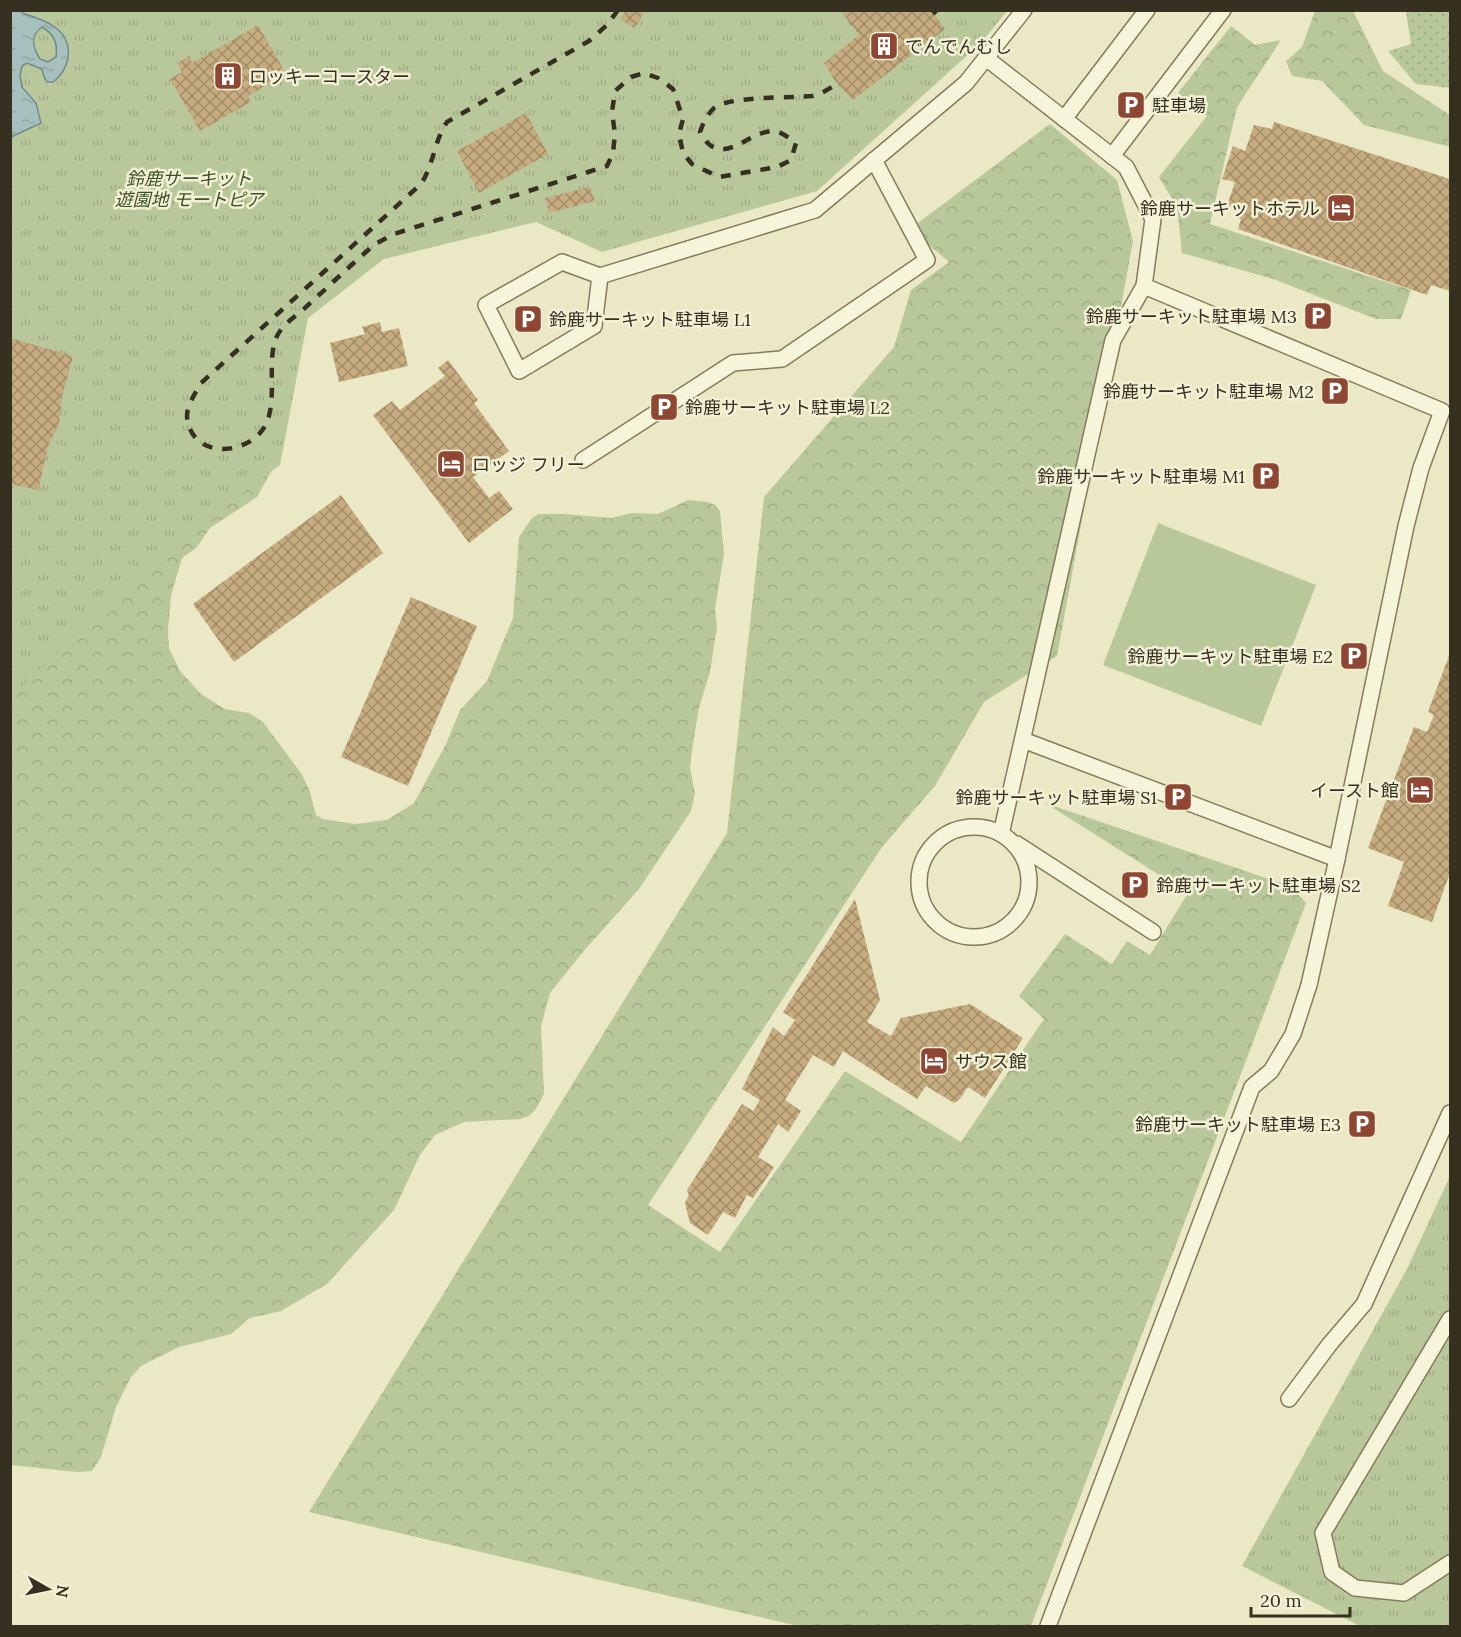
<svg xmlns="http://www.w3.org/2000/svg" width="1461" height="1637" viewBox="0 0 1461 1637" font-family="Lora,'Noto Sans JP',serif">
<defs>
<pattern id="grass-dots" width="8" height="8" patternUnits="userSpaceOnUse" patternTransform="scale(1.5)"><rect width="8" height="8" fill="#b9c89b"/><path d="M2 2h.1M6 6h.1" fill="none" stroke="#a0ac85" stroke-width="1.8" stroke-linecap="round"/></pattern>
<pattern id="forest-crowns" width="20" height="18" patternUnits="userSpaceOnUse" patternTransform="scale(1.5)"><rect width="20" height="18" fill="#b9c89b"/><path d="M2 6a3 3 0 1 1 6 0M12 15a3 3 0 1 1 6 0" fill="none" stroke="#a0ac85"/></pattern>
<pattern id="park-tufts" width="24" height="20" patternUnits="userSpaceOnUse" patternTransform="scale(1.5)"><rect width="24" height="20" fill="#b9c89b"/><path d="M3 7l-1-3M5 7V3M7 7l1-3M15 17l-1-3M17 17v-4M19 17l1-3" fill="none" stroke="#a0ac85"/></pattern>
<pattern id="water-ripples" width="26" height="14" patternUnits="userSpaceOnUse" patternTransform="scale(1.5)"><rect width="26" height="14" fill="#a7bfbd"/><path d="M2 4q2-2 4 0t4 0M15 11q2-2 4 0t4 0" fill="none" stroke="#90a4a2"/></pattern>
<pattern id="building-cross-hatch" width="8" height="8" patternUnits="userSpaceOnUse" patternTransform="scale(1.5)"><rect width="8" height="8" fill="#c6ac7f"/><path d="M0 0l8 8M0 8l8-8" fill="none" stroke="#a28c68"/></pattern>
</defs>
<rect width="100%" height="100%" fill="#ebe8c6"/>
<path fill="url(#grass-dots)" d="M1406,11H1450V88L1416,84L1388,51L1411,44Z"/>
<g fill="url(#forest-crowns)">
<path d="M1315,11H1353L1383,71L1450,115V147L1364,125L1322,81L1292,76L1286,61L1302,47Z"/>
<path d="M1231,26L1255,45L1281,40L1237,107L1210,224L1411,290L1401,319H1376L1273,279L1182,253L1177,207L1159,177L1207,116L1178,93Z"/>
<path d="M1050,124L1117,180L1133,241L1057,656L984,702L935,786L882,847L648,1205L720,1252L845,1071L961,1142L1044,1019L1019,996L1065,934L1112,964L1127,941L1150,955L1188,893L1045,803L1290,886L1306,903L1031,1626H798L309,1512L727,833L764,497L894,347L911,290L949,262L910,229Z"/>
<path d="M273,468L257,497L210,528L196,548L182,558L171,596L168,631L169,648L180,671L201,694L225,709L249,713L263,722L301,773L309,789L316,815L323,819L355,824L387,820L414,803L446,744L460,710L487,681L513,618L519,537L532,518L539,514H564L611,518L632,513L658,514L688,500L707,502L715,505L720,511L724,554L715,609L717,627L710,672L699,708L693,743L690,768L695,793L691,811L639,889L582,953L550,993L541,1026L544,1094L536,1109L529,1116L521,1119L464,1122L435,1135L420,1155L394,1210L327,1284L281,1311L250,1318L231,1334L179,1347L141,1366L131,1377L116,1407L101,1457L92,1471L77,1472L11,1465V544Z"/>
</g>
<g fill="url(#park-tufts)">
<path d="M11,11H1007L980,44L817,191L602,252L536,222L384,259L308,318L280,465L136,574L11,698Z"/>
<path d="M1450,1176V1624L1446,1626H1360L1242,1566L1407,1269Z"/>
</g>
<path fill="#b9c89b" d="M1158,523L1316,585L1261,726L1103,665Z"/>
<path fill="url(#water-ripples)" stroke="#6f8c8b" stroke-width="1.5" fill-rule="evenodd" d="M11,10L22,11V13C45,20 72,29 68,58C66,68 61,76 53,82H47L44,77L42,69L27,63L22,66L20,75L22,87L36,103L41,123L11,137ZM42,27C54,34 58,43 56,57L48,62L40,59C33,48 29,36 42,27Z"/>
<g fill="url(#building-cross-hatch)">
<path d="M626,10H646L634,28L620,19Z"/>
<path d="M840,10H931L945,29L853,100L837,84L824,63L859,35Z"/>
<path d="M258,25L286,74L248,96L251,102L200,131L170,79L182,72L177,63L189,56L192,63Z"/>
<path d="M526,113L548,154L479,193L457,151Z"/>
<path d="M1274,122L1450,179V291L1431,285L1427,295L1238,229L1241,219L1233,216L1235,209L1227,206L1235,182L1222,179L1233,146L1245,151L1254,125L1272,129Z"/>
<path d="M590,187L595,201L549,213L545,198Z"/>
<path d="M380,322L382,332L399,328L408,366L339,382L330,343L365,334L362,327Z"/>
<path d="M10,338L73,356L62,397L59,425L49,443L38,490L10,484Z"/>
<path d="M448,360L478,400L474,403L509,451L473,477L489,498L499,491L513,509L469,543L373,415L392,401L400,410L445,376L438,368Z"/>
<path d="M341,495L383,553L234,662L193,604Z"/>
<path d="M411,597L477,626L408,786L341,757Z"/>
<path d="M1450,653V873L1432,922L1388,906L1404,862L1368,848L1414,727L1427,732L1434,715L1428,712Z"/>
<path d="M855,899L880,1000L867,1022L891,1036L901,1018L970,1004L1023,1038L985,1098L968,1087L959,1100L954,1103L926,1086L917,1099L843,1051L834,1067L813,1055L785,1100L801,1111L788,1132L778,1124L758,1157L774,1167L753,1198L747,1195L735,1218L723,1212L708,1235L690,1223L685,1203L689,1195L687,1190L742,1104L753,1111L760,1100L742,1089L773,1027L784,1036L795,1020L783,1012Z"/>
</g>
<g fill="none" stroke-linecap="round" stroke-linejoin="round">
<g stroke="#857b5d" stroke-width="18">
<g id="lane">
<path d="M986,58L1126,167L1153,219L1144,286L1442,411L1421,468L1406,526L1337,859L1309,985L1293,1034L1271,1071L1252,1087L1048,1626"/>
<path d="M1064,119L1147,10"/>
<path d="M1112,156L1223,10"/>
<path d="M600,276L594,326L519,371L486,305L562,262L600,276L815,210L966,83L1024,10"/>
<path d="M583,460L733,363L782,359L927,260L874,160"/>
<path d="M1023,740L1337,859"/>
<circle cx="974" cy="882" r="55"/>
<path d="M1001,834L1113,340L1144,286"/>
<path d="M1017,844L1153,932"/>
<path d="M1450,1319L1323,1533L1332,1572L1355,1588L1404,1593L1450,1563"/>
<path d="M1289,1399L1329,1345L1364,1304L1450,1113"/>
</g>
</g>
<use href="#lane" stroke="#f6f4d9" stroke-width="15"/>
<g stroke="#363020" stroke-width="4.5" stroke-dasharray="10 10" stroke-linecap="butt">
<path d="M618,10L607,25L589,41L447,122C434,141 434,164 421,184L201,383C196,392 187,405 187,416C190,456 238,457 260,433C283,408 262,355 280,331C287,321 299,314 307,306C330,285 352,264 375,244L394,234L607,166L613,153L615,134L612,112L615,91L631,77L644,73L658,78L673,89L683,119L679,134L683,153L692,164L719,177L777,167L791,160L796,143C789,138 780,130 771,131C744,134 720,170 700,132C703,123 707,115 714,108C728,96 792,98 812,96C820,95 830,88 837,84"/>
<path d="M933,14L937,10"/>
</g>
</g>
<defs>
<g id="building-square" transform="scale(1.5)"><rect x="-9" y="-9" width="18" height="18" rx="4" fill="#8f4632" stroke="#f3f1d5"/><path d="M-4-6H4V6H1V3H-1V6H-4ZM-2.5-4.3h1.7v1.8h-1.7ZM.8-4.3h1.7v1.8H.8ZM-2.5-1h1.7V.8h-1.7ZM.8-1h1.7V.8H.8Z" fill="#fff"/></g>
<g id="parking-square" transform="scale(1.5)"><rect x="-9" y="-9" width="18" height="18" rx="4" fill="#8f4632" stroke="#f3f1d5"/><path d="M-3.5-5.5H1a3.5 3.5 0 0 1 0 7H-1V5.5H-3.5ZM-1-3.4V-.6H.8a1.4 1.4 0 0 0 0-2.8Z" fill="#fff"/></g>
<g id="hotel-square" transform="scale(1.5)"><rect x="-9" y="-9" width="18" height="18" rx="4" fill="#8f4632" stroke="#f3f1d5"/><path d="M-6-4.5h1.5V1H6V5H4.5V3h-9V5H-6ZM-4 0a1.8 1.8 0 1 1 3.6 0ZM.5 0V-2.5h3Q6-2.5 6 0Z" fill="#fff"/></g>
</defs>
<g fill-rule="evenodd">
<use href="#building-square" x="884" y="46"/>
<use href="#building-square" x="228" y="76"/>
<use href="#parking-square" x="1131" y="105"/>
<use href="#hotel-square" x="1341" y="208"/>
<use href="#parking-square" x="1318" y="316"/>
<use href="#parking-square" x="528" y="319"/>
<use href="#parking-square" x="1335" y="391"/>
<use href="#parking-square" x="664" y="407"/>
<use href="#hotel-square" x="451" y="464"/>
<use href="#parking-square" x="1266" y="476"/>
<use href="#parking-square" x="1354" y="656"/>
<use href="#hotel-square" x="1420" y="790"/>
<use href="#parking-square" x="1178" y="797"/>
<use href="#parking-square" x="1135" y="885"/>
<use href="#hotel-square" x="934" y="1061"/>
<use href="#parking-square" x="1362" y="1124"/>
</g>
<g text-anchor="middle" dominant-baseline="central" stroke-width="5" stroke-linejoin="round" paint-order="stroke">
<g font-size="18" fill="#363020" stroke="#f3f1d5" text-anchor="start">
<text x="905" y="46">でんでんむし</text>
<text x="249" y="76">ロッキーコースター</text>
<text x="1152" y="105">駐車場</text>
<text x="1320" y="208" text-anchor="end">鈴鹿サーキットホテル</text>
<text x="1297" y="316" text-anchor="end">鈴鹿サーキット駐車場 M3</text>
<text x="549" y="319">鈴鹿サーキット駐車場 L1</text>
<text x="1314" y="391" text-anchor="end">鈴鹿サーキット駐車場 M2</text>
<text x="685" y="407">鈴鹿サーキット駐車場 L2</text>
<text x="472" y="464">ロッジ フリー</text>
<text x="1245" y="476" text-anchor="end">鈴鹿サーキット駐車場 M1</text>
<text x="1333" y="656" text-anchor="end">鈴鹿サーキット駐車場 E2</text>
<text x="1399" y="790" text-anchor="end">イースト館</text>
<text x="1157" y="797" text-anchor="end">鈴鹿サーキット駐車場 S1</text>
<text x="1156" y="885">鈴鹿サーキット駐車場 S2</text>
<text x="955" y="1061">サウス館</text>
<text x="1341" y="1124" text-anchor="end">鈴鹿サーキット駐車場 E3</text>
</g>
<g font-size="18" font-style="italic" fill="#3e5128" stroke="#f3f1d5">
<text x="189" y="178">鈴鹿サーキット<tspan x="189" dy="21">遊園地 モートピア</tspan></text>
</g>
</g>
<rect width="1461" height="1637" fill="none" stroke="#363020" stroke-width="24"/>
<g transform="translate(48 1589) rotate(99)" stroke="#f3f1d5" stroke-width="4.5" paint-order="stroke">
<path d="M0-4.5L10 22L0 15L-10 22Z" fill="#363020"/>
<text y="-9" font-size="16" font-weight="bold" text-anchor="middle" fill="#363020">N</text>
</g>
<path d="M1251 1607v9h99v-9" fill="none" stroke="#363020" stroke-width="3"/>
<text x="1260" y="1607" font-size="18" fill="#363020" stroke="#f3f1d5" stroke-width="4.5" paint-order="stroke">20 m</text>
</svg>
